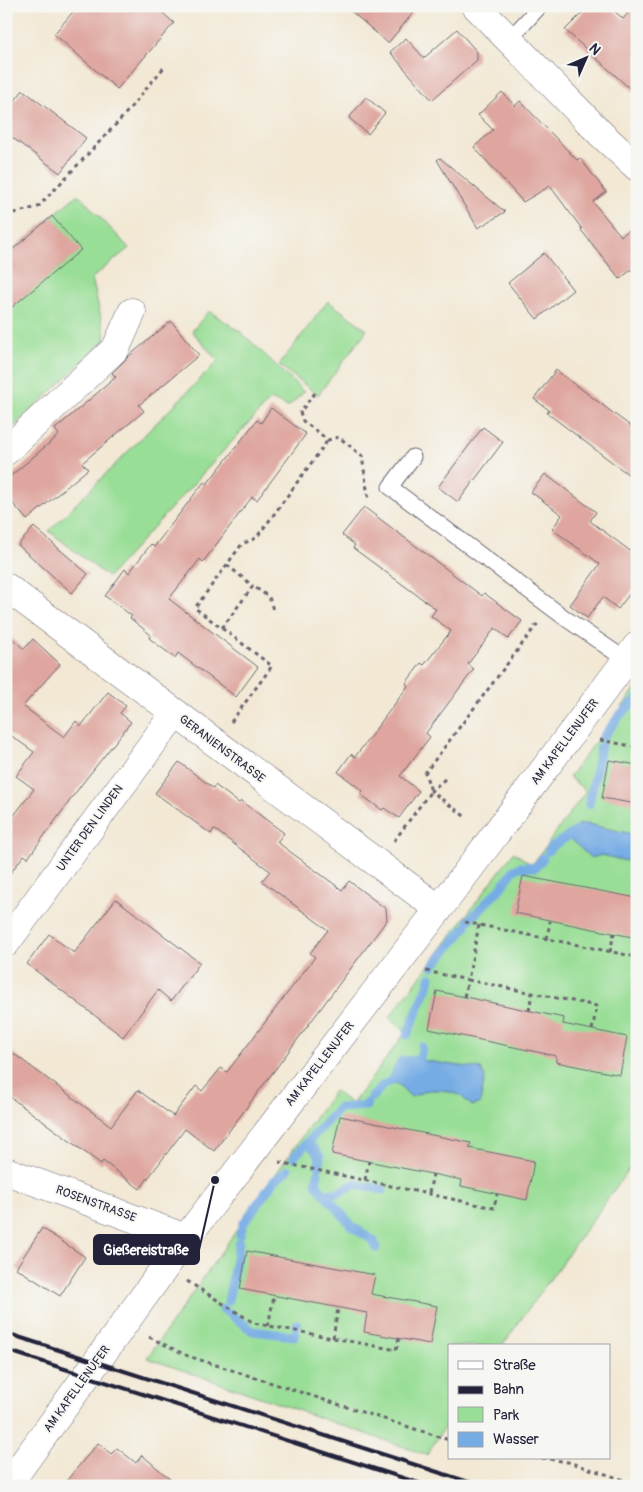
<svg xmlns="http://www.w3.org/2000/svg" width="643" height="1492" viewBox="0 0 643 1492" font-family="Pangolin,sans-serif">
<rect width="100%" height="100%" fill="#f6f6f2"/>
<filter id="ink" filterUnits="userSpaceOnUse"><feTurbulence type="fractalNoise" baseFrequency=".02" numOctaves="2"/><feDisplacementMap in="SourceGraphic" scale="10" xChannelSelector="R" yChannelSelector="G"/><feConvolveMatrix kernelMatrix="1 2 1 2 8 2 1 2 1" color-interpolation-filters="sRGB"/></filter>
<filter id="wash" filterUnits="userSpaceOnUse"><feTurbulence type="fractalNoise" baseFrequency=".0096" numOctaves="4" result="noise"/><feDisplacementMap in="SourceGraphic" scale="20" xChannelSelector="R" yChannelSelector="G"/><feGaussianBlur stdDeviation="1.12" result="paint"/><feColorMatrix in="noise" values="0 0 0 0 0 0 0 0 0 0 0 0 0 0 0 0 0 1.4 0 .05"/><feComposite in="paint" operator="in"/></filter>
<g filter="url(#wash)">
<rect width="100%" height="100%" fill="#f2e8d4"/>
<g fill="#99de96" stroke="#5e8068">
<path d="M78,194L129,248L92,278L106,340L6,434V252H10Z"/>
<path d="M328,301L367,330L318,395L279,365Z"/>
<path d="M209,311L242,333L304,392L288,407L271,399L108,577L49,531L218,361L192,331Z"/>
<path d="M637,687V1158L502,1346H449V1419L427,1455L147,1358L334,1091L352,1104L406,1032L389,1018L514,852L532,865L586,791L569,777Z"/>
</g>
<g fill="#76ace4" stroke="#4c6790">
<path d="M587,824L637,835V856L626,861L602,855L591,858L568,837L577,825Z"/>
<path d="M398,1060L402,1061L420,1060L481,1069L485,1077L480,1103L472,1106L460,1095L442,1090H428L411,1097L399,1085L391,1081Z"/>
</g>
<g fill="none" stroke-linecap="round" stroke-linejoin="round">
<g stroke="#76ace4" stroke-width="9">
<path d="M603,737L620,715L637,699"/>
<path d="M589,804L601,746"/>
<path d="M548,851L551,847L578,830"/>
<path d="M469,920L499,890L514,870L520,867H536L543,858"/>
<path d="M433,966L466,927"/>
<path d="M407,1035L428,986L430,977"/>
<path d="M402,1061L420,1060L422,1047"/>
<path d="M372,1097L383,1085L391,1081L402,1061"/>
<path d="M308,1142L320,1156L319,1166"/>
<path d="M294,1157L339,1108L366,1106L367,1103"/>
<path d="M318,1174L316,1184L353,1227L374,1241L376,1248"/>
<path d="M325,1194L338,1193L354,1184L383,1190"/>
<path d="M240,1235L243,1224L274,1181L288,1170"/>
<path d="M228,1301L239,1243"/>
<path d="M223,1309L253,1331L294,1336L295,1334"/>
<path d="M296,1327L297,1324"/>
</g>
</g>
<g id="blocks">
<g fill="#dea69f">
<path d="M78,6H155L174,23L117,89L54,34Z"/>
<path d="M345,6H419L388,43Z"/>
<path d="M589,6H609L623,19L634,6H637V95L565,30Z"/>
<path d="M457,29L477,52V60L432,100L390,52L406,38L424,58Z"/>
<path d="M23,90L86,138L60,173L6,133V112Z"/>
<path d="M502,92L515,106L520,101L577,160L580,158L606,192L593,202L621,236L637,224V265L620,279L581,230L582,229L550,186L523,202L474,147L493,130L478,115Z"/>
<path d="M366,97L385,113L368,134L349,118Z"/>
<path d="M440,158L505,212L478,228L437,160Z"/>
<path d="M52,216L81,250L6,312V255Z"/>
<path d="M544,253L573,290L537,319L508,283Z"/>
<path d="M171,321L199,355L139,405L144,411L82,463L88,469L27,520L6,495V480L59,435L55,429L116,377L112,373L129,356Z"/>
<path d="M556,370L637,431V481L547,413L549,410L534,399Z"/>
<path d="M271,408L306,434L257,500L252,497L203,562L200,559L169,599L258,667L236,697L178,653L175,658L149,638L151,635L130,618L132,616L105,596L125,569L129,573L151,544L154,547L204,482L207,484L257,420L261,423Z"/>
<path d="M483,427L503,442L458,502L438,487Z"/>
<path d="M545,474L596,512L590,521L637,556V584L618,609L603,597L587,618L570,605L600,564L552,529L562,515L531,492Z"/>
<path d="M364,507L482,596L484,593L522,621L508,639L495,628L468,664L474,669L426,733L430,737L400,776L419,791L399,818L384,808L382,810L360,794L363,791L338,772L351,754L355,757L408,686L406,683L421,663L424,665L451,631L431,616L436,609L353,548L355,545L342,535Z"/>
<path d="M34,527L88,574L72,593L18,545Z"/>
<path d="M6,633L24,649L33,639L60,664L23,706L64,737L76,721L81,726L108,692L126,706L120,713L131,722L82,784L28,858L24,855L6,879V826L34,789L16,776L34,752L6,732Z"/>
<path d="M609,760L637,765V804L602,798Z"/>
<path d="M179,762L213,788L215,785L239,803L241,801L284,833L277,842L342,890L349,881L386,909L387,920L214,1151L185,1129L140,1189L103,1161L101,1164L6,1094V1048L111,1126L138,1090L173,1116L196,1086L202,1091L221,1068L227,1072L315,957L310,953L328,930L262,881L270,871L214,829L211,834L155,793Z"/>
<path d="M523,876L637,898V938L515,913Z"/>
<path d="M116,899L200,963L171,1001L158,990L123,1037L27,964L49,934L74,953Z"/>
<path d="M437,991L564,1018L563,1024L627,1037L620,1075L556,1062V1056L429,1029Z"/>
<path d="M340,1116L471,1143L469,1148L534,1161L527,1200L461,1186L462,1180L332,1154Z"/>
<path d="M42,1228L85,1257L60,1296L16,1268Z"/>
<path d="M247,1251L375,1275L371,1294L437,1306L430,1344L364,1332L367,1313L240,1289Z"/>
<path d="M98,1443L111,1454L117,1448L136,1463L142,1455L178,1486H62Z"/>
</g>
</g>
</g>
<g filter="url(#ink)">
<use href="#blocks" fill-opacity="0" stroke="#6b6771" stroke-width="1"/>
<g fill="none" stroke-linecap="round" stroke-linejoin="round">
<g stroke="#6b6771" stroke-width="17">
<g id="lane">
<path d="M509,40L540,6"/>
<path d="M413,457L390,487L565,618L626,660"/>
</g>
</g>
<g stroke="#6b6771" stroke-width="29">
<g id="street">
<path d="M476,6L602,135L637,167"/>
<path d="M6,451L116,348L132,312"/>
<path d="M6,587L439,909"/>
<path d="M6,943L175,713"/>
<path d="M6,1171L186,1238"/>
<path d="M7,1486L186,1238L439,909L637,646"/>
</g>
</g>
<g stroke="#6b6771" stroke-width="3" stroke-dasharray="4 4" stroke-linecap="butt">
<path d="M6,215L38,207L121,119L165,66"/>
<path d="M315,393L300,412L303,421L328,440L339,437L362,456L368,496L371,499"/>
<path d="M227,565L253,586"/>
<path d="M222,628L253,586L269,597L273,610"/>
<path d="M231,722L272,666L195,608L242,544L256,538L269,521L328,440"/>
<path d="M600,740L637,747"/>
<path d="M445,779L431,791L467,818"/>
<path d="M394,841L431,791L425,773L538,623"/>
<path d="M465,922L637,957"/>
<path d="M479,925L468,980L597,1006L592,1030"/>
<path d="M547,939L550,921"/>
<path d="M610,952L614,933"/>
<path d="M426,971L468,980L464,997"/>
<path d="M529,1011L532,993"/>
<path d="M279,1162L494,1208L497,1194"/>
<path d="M365,1180L369,1161"/>
<path d="M429,1193L433,1174"/>
<path d="M187,1281L254,1323L396,1350L399,1338"/>
<path d="M268,1326L274,1296"/>
<path d="M149,1337L188,1356L449,1440"/>
<path d="M333,1338L338,1308"/>
<path d="M542,1458L568,1462L637,1484"/>
</g>
<use href="#lane" stroke="#fff" stroke-width="15"/>
<use href="#street" stroke="#fff" stroke-width="28"/>
<g stroke="#22223b" stroke-width="4">
<path d="M6,1333L481,1486"/>
<path d="M6,1350L428,1486"/>
</g>
</g>
</g>
<g text-anchor="middle" dominant-baseline="central" stroke-width="4" stroke-linejoin="round" paint-order="stroke">
<g font-size="12" fill="#22223b" stroke="#f6f6f2">
<text transform="translate(565 742) rotate(-53)">AM KAPELLENUFER</text>
<text transform="translate(222 749) rotate(37)">GERANIENSTRASSE</text>
<text transform="translate(90 828) rotate(-54)">UNTER DEN LINDEN</text>
<text transform="translate(320 1064) rotate(-52)">AM KAPELLENUFER</text>
<text transform="translate(96 1204) rotate(20)">ROSENSTRASSE</text>
<text transform="translate(77 1389) rotate(-54)">AM KAPELLENUFER</text>
</g>
</g>
<path fill="none" stroke="#22223b" stroke-width="2" d="M215 1180L199 1250"/>
<circle fill="#22223b" stroke="#f6f6f2" stroke-width="2" cx="215" cy="1180" r="5"/>
<rect fill="#22223b" stroke="#22223b" stroke-width="2" x="94" y="1235" width="105" height="29" rx="5"/>
<g font-size="14" text-anchor="middle" font-weight="bold" fill="#fff">
<text x="146" y="1255">Gießereistraße</text>
</g>
<rect width="643" height="1492" fill="none" stroke="#f6f6f2" stroke-width="25"/>
<rect x="448" y="1344" width="162" height="115" fill="#f6f6f2" stroke="#a1a1a9"/>
<rect x="458" y="1361" width="25" height="8" fill="#ffffff" stroke="#a1a1a9"/>
<text x="493" y="1370" font-size="15" fill="#22223b">Straße</text>
<rect x="458" y="1386" width="25" height="8" fill="#22223b" stroke="#a1a1a9"/>
<text x="493" y="1394" font-size="15" fill="#22223b">Bahn</text>
<rect x="458" y="1407" width="25" height="15" fill="#99de96" stroke="#a1a1a9"/>
<text x="493" y="1420" font-size="15" fill="#22223b">Park</text>
<rect x="458" y="1432" width="25" height="15" fill="#76ace4" stroke="#a1a1a9"/>
<text x="493" y="1444" font-size="15" fill="#22223b">Wasser</text>
<g transform="translate(586 58) rotate(45)" stroke="#f6f6f2" stroke-width="4" paint-order="stroke">
<path d="M0-4L9 19L0 12L-9 19Z" fill="#22223b"/>
<text y="-8" font-size="14" font-weight="bold" text-anchor="middle" fill="#22223b">N</text>
</g>
</svg>
